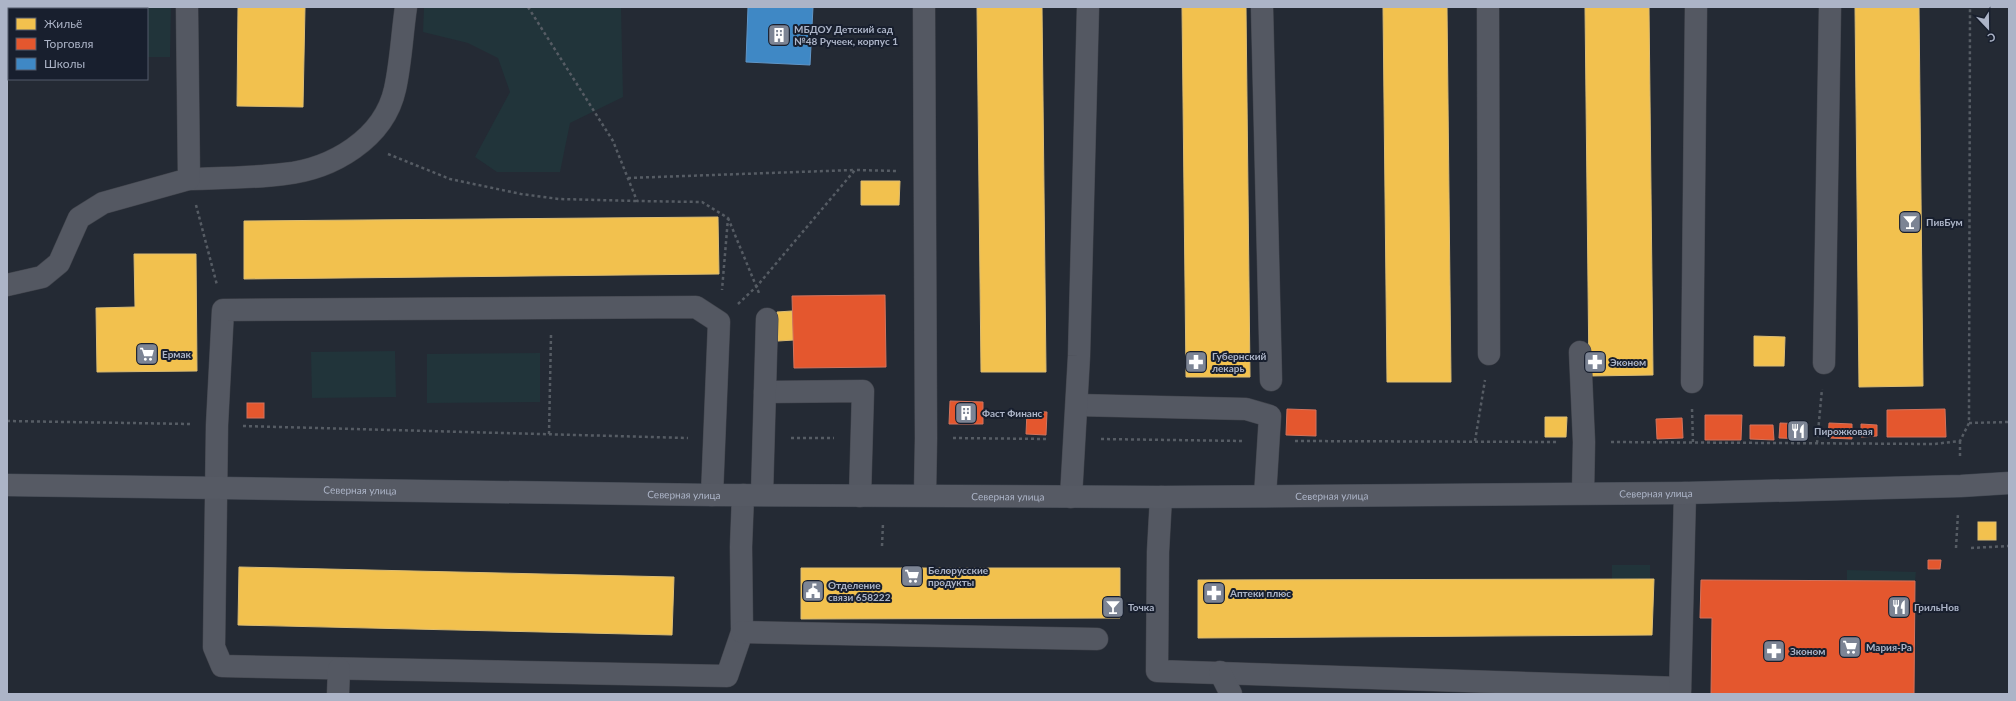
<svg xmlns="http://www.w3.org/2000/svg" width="2016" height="701" viewBox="0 0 2016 701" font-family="Lato,sans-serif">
<rect width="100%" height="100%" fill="#242a34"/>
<g fill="#21343a">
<path d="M119,7H171L170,57H147V9H119Z"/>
<path d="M424,7H621L623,97L570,123L560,172H497L475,157L510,92L498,58L468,43L423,32Z"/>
<path d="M395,351L396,397L312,398L311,352Z"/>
<path d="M540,353V402L427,403V354Z"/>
<path d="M1612,565H1650V580L1612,579Z"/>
<path d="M1847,570L1916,572L1915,581H1847Z"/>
</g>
<g fill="#f2c14e" stroke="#ddbd72">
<path d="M238,7H305L303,107L237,106Z"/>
<path d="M977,7H1042L1046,372H981Z"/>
<path d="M1182,7H1246L1250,377H1186Z"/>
<path d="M1383,7H1447L1451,382H1387Z"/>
<path d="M1585,7H1649L1653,375L1589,376Z"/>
<path d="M1855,7H1919L1923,386L1859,387Z"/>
<path d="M861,181H900L899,205H861Z"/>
<path d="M718,217L719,274L244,279V221Z"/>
<path d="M134,254H196L197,371L97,372L96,308L135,307Z"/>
<path d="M792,311L794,340L778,341L777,312Z"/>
<path d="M1754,336L1785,337L1784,366H1754Z"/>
<path d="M1545,417H1567L1566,437H1545Z"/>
<rect x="1978" y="522" width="18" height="18"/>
<path d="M239,567L674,577L672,635L238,625Z"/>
<path d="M801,568H1120V618L801,619Z"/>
<path d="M1654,579L1652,635L1198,638V580Z"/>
</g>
<g fill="#e4572e" stroke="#d3735c">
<path d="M885,295L886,367L794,368L792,296Z"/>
<path d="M950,401L983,402V424H949Z"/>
<rect x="247" y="403" width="17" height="15"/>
<path d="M1287,409L1316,410V436L1286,435Z"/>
<path d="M1945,409L1946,437H1887V410Z"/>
<path d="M1027,411L1047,412L1046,435L1026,434Z"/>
<path d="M1705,415H1742L1741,440H1705Z"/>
<path d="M1682,418L1683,438L1657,439L1656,419Z"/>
<path d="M1780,423L1808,424L1807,439L1779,438Z"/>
<path d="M1829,423L1852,424V439L1828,438Z"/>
<path d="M1861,424L1877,425V436L1861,437Z"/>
<path d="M1750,425H1773L1774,440L1750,439Z"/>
<path d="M1928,560H1941L1940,569H1928Z"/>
<path d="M1701,580L1915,581L1914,694H1711L1712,618H1700Z"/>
</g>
<path fill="#3f88c5" stroke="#6095c6" d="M748,7H813L810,65L746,62Z"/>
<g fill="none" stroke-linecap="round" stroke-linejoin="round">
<g stroke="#41444c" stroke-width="23">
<g id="minor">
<path d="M924,7L926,438L925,495"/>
<path d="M1262,7L1271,380"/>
<path d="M1488,7L1489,354"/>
<path d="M189,179C220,178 253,178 284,174C332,169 384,139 395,89C401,62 402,34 406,7"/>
<path d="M7,285L42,277L59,263L79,218L103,203L189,179L187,7"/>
<path d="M1580,352L1584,442L1583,493"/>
<path d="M1824,363L1830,7"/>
<path d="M1692,382L1696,7"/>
<path d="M765,392L863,391L860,496"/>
<path d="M1077,405L1246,409L1270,416L1265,496"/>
<path d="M762,494L767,319"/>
<path d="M712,495L719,322L696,307L223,310L217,425L214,647L222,666L727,676L742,632L741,547L743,495"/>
<path d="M1071,497L1079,356L1088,7"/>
<path d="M1161,497L1158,552L1157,671L1680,688"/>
<path d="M742,632L1097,639"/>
<path d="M1220,672L1231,694"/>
<path d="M338,694L339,669"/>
<path d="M1680,694L1685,493"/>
</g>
</g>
<g stroke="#414751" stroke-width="23">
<g id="major">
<path id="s1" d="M7,485L712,495L1161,497L1685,493L1961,486L2009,483"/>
</g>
</g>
<g stroke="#565c64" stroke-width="2.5" stroke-dasharray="3 3" stroke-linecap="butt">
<path d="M528,7L613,141L637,201L702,202L728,218L722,290"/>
<path d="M388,154L450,179L521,194L559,199L637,201"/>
<path d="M628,178L854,170"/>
<path d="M196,205L217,285"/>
<path d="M728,218L759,293"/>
<path d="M738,304L757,286L855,170L898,171"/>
<path d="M1692,409L1693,443"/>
<path d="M7,421L190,424"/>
<path d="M1969,423L2009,422"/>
<path d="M243,426L688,438"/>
<path d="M549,434L551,335"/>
<path d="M791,438H834"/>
<path d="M953,438L1048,439"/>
<path d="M1101,439L1242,441"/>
<path d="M1295,441L1556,442"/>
<path d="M1475,441L1485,380"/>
<path d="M1960,441V458"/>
<path d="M1611,442L1934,444L1960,441L1969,423L1970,7"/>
<path d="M1817,443L1822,389"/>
<path d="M882,546L883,523"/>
<path d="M1956,548L1958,513"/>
<path d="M1971,548L2009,546"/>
</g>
<use href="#minor" stroke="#545862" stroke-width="22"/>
<use href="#major" stroke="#565a64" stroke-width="22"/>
</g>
<defs>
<g id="building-square" transform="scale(1.15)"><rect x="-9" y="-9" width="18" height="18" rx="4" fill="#7c8494" stroke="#181f2e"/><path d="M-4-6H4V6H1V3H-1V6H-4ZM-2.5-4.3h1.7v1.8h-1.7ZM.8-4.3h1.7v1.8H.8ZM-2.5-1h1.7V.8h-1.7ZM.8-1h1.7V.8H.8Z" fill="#fff"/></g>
<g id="bar-square" transform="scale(1.15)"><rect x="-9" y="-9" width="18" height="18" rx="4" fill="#7c8494" stroke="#181f2e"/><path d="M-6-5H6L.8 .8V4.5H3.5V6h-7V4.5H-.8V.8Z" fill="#fff"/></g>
<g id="supermarket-square" transform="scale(1.15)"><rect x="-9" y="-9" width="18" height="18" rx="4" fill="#7c8494" stroke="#181f2e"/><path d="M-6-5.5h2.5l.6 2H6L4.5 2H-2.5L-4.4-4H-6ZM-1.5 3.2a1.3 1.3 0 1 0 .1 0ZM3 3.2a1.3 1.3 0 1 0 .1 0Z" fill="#fff"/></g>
<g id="pharmacy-square" transform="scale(1.15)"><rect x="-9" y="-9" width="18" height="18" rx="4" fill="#7c8494" stroke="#181f2e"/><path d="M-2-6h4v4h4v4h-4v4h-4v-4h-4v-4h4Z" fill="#fff"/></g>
<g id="restaurant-square" transform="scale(1.15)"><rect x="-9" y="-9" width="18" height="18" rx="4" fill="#7c8494" stroke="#181f2e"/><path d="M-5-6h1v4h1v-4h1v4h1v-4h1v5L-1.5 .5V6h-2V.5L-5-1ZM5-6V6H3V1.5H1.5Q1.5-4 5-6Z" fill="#fff"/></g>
<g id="civic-square" transform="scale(1.15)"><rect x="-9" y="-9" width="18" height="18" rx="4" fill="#7c8494" stroke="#181f2e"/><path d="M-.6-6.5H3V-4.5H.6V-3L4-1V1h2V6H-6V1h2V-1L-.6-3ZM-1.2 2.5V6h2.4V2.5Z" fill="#fff"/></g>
</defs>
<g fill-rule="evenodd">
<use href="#building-square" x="779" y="35"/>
<use href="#bar-square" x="1910" y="222"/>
<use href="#supermarket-square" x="147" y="354"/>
<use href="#pharmacy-square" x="1196" y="362"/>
<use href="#pharmacy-square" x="1595" y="362"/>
<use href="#building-square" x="966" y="413"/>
<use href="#restaurant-square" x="1798" y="431"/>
<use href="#supermarket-square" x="912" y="576"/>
<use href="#civic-square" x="813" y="591"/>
<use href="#pharmacy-square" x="1214" y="593"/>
<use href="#bar-square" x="1113" y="607"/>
<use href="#restaurant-square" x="1899" y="607"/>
<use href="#supermarket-square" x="1850" y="647"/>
<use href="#pharmacy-square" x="1774" y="651"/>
</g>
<g text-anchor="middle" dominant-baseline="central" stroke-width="4" stroke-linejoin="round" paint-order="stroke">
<g font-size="10" font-weight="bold" fill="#acb4c7" stroke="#181f2e" text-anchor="start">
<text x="794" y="29">МБДОУ Детский сад<tspan x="794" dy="12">№48 Ручеек, корпус 1</tspan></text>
<text x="1926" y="222">ПивБум</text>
<text x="162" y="354">Ермак</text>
<text x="1212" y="356">Губернский<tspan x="1212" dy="12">лекарь</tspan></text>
<text x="1610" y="362">Эконом</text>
<text x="982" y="413">Фаст Финанс</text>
<text x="1814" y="431">Пирожковая</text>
<text x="928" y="570">Белорусские<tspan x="928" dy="12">продукты</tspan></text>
<text x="828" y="585">Отделение<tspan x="828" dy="12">связи 658222</tspan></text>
<text x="1230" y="593">Аптеки плюс</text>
<text x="1128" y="607">Точка</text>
<text x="1914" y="607">ГрильНов</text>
<text x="1866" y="647">Мария-Ра</text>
<text x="1790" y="651">Зконом</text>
</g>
<g font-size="10" fill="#acb4c7" stroke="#181f2e">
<text stroke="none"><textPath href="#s1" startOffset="353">Северная улица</textPath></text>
<text stroke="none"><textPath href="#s1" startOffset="1649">Северная улица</textPath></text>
<text stroke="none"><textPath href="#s1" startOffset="677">Северная улица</textPath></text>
<text stroke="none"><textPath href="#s1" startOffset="1325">Северная улица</textPath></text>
<text stroke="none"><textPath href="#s1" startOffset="1001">Северная улица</textPath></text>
</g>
</g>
<rect width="2016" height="701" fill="none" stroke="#acb4c7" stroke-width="16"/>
<rect x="8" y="8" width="140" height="72" fill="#181f2e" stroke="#535b6b"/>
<rect x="16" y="18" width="20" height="12" fill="#f2c14e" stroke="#535b6b"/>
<text x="44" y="28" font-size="12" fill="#acb4c7">Жильё</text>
<rect x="16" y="38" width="20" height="12" fill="#e4572e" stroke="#535b6b"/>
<text x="44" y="48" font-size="12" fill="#acb4c7">Торговля</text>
<rect x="16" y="58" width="20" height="12" fill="#3f88c5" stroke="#535b6b"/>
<text x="44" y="68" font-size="12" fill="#acb4c7">Школы</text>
<g transform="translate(1988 28) rotate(158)" stroke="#181f2e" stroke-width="3" paint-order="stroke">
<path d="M0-3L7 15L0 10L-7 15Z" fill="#acb4c7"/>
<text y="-6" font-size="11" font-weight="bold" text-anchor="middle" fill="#acb4c7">С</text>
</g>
</svg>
